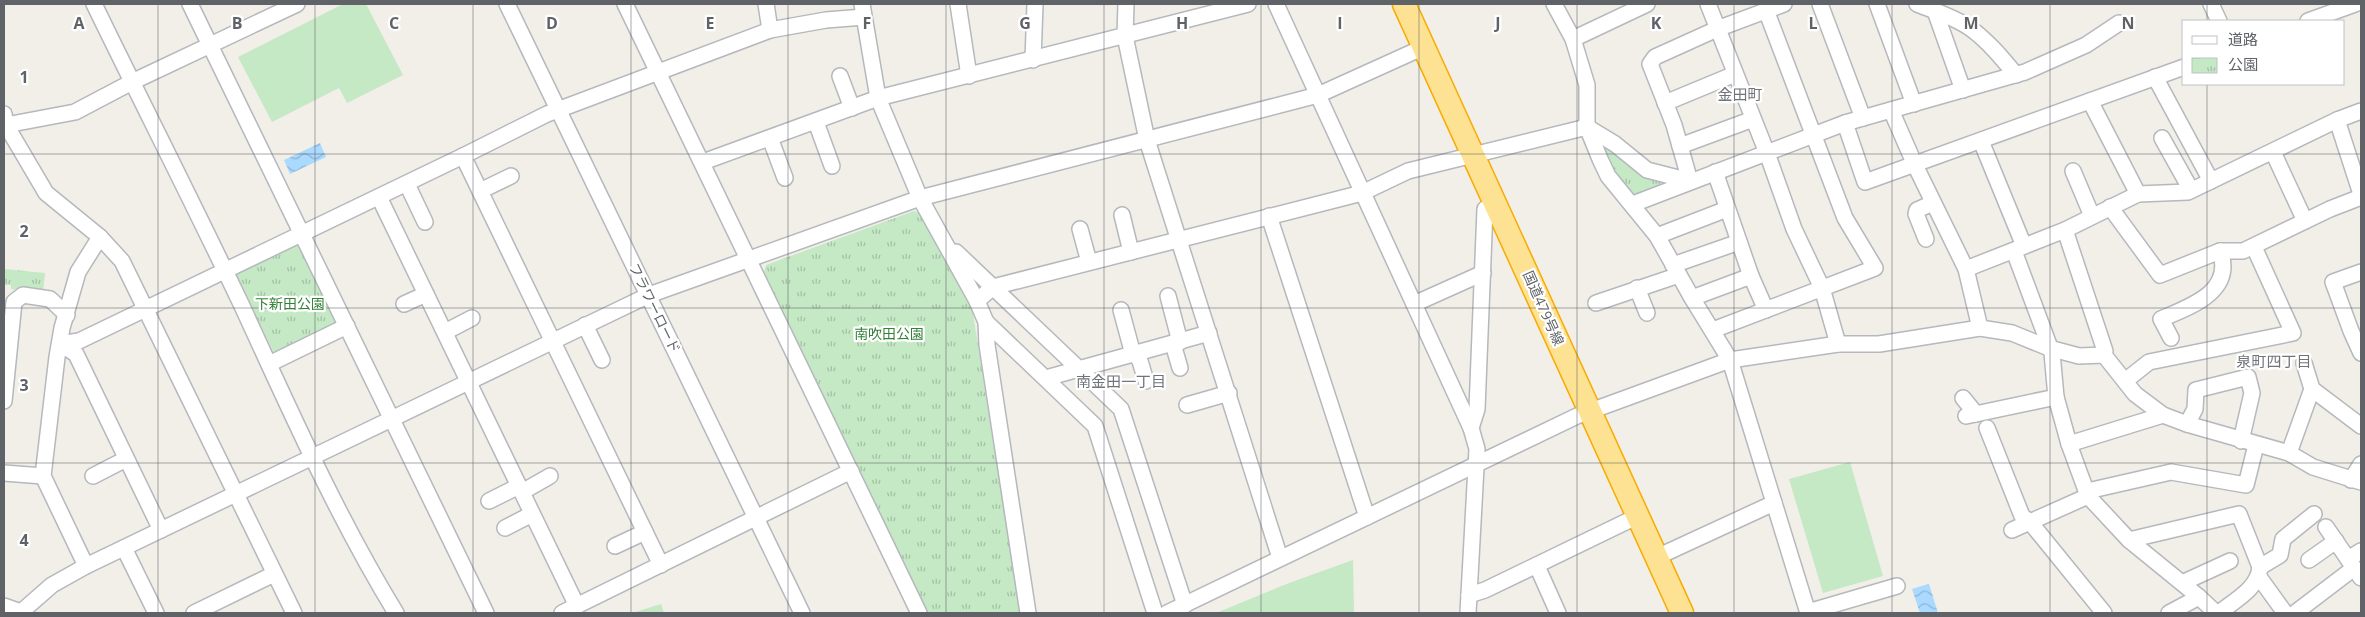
<svg xmlns="http://www.w3.org/2000/svg" width="2365" height="617" viewBox="0 0 2365 617" font-family="'Open Sans','Noto Sans JP',sans-serif">
<defs>
<pattern id="park-tufts" width="24" height="20" patternUnits="userSpaceOnUse" patternTransform="scale(1.25)"><rect width="24" height="20" fill="#c5e8c5"/><path d="M3 7l-1-3M5 7V3M7 7l1-3M15 17l-1-3M17 17v-4M19 17l1-3" fill="none" stroke="#a3c0a4"/></pattern>
<pattern id="water-waves" width="16" height="10" patternUnits="userSpaceOnUse" patternTransform="scale(1.25)"><rect width="16" height="10" fill="#aadaff"/><path d="M0 5q4-4 8 0t8 0" fill="none" stroke="#8eb4d2"/></pattern>
</defs>
<rect width="100%" height="100%" fill="#f1efe8"/>
<g fill="url(#park-tufts)">
<path d="M1600,139L1673,182L1635,196L1614,173Z"/>
<path d="M914,211L921,213L972,307L1020,613H928L764,272L766,265Z"/>
<path d="M294,242L301,243L338,321L337,327L278,355L274,353L236,274L238,269Z"/>
<path d="M4,269L45,273L43,292L11,289V285H4Z"/>
</g>
<g fill="#c5e8c5">
<path d="M343,4H366L403,75L347,103L339,88L272,122L238,57Z"/>
<path d="M1850,462L1883,576L1823,593L1789,479Z"/>
<path d="M1353,560L1354,613H1216L1289,583Z"/>
<path d="M661,604L664,613H632Z"/>
</g>
<g fill="url(#water-waves)">
<path d="M320,143L326,157L290,174L284,160Z"/>
<path d="M1928,584H1929L1938,613H1920L1912,589Z"/>
</g>
<g fill="none" stroke-linecap="round" stroke-linejoin="round">
<g stroke="#b5b8bc" stroke-width="18">
<g id="minor">
<path d="M94,4C143,105 194,205 242,306C290,410 336,515 396,613"/>
<path d="M190,4L486,613"/>
<path d="M507,4L802,613"/>
<path d="M625,4L919,613"/>
<path d="M766,4L770,30"/>
<path d="M862,4L878,98L920,198L977,301L986,322L987,345L1028,613"/>
<path d="M958,4L969,76"/>
<path d="M1126,4L1125,36L1147,140L1280,558"/>
<path d="M1276,4L1471,428L1477,449L1468,613"/>
<path d="M1554,4L1573,39L1587,85V127L1600,159L1608,176L1657,236L1692,298L1730,360L1808,613"/>
<path d="M1708,4L1767,153L1794,229L1822,288L1838,344"/>
<path d="M1820,4L1863,118"/>
<path d="M1877,4L1914,104"/>
<path d="M1917,4C1935,11 1954,17 1970,28C1988,41 2002,58 2016,75"/>
<path d="M2211,4L2219,21"/>
<path d="M1935,11L1963,90"/>
<path d="M2308,21L2355,4"/>
<path d="M1573,39L1647,4"/>
<path d="M1033,60L1035,4"/>
<path d="M840,76L852,108"/>
<path d="M2155,77L2211,181"/>
<path d="M2090,101L2138,194"/>
<path d="M1665,103L1735,74"/>
<path d="M1891,110L1915,165L1966,269L1980,328"/>
<path d="M4,114L6,125L46,193L100,237L122,261L294,613"/>
<path d="M2337,120L2361,194"/>
<path d="M816,122L832,166"/>
<path d="M1845,123L1865,182L2184,67"/>
<path d="M6,125L75,112L132,82L297,4"/>
<path d="M770,138L785,178"/>
<path d="M2162,138L2191,190"/>
<path d="M1981,141L2024,246"/>
<path d="M1680,146L1753,119"/>
<path d="M2273,152L2305,221"/>
<path d="M463,156L661,565"/>
<path d="M703,162L878,98L1248,4"/>
<path d="M2073,171L2092,216"/>
<path d="M1715,172L1751,276L1766,310"/>
<path d="M407,184L425,222"/>
<path d="M480,191L511,176"/>
<path d="M379,197L577,606"/>
<path d="M1633,204L1845,123L2025,72L2086,45L2119,23"/>
<path d="M2110,207L2160,275L2220,251H2243L2330,209L2361,197"/>
<path d="M1122,215L1131,252"/>
<path d="M1269,216L1367,517"/>
<path d="M1080,229L1089,262"/>
<path d="M2065,230L2105,351L2104,355L2135,394L2163,415L2187,424L2289,453L2313,467L2361,482"/>
<path d="M1657,236L1727,209"/>
<path d="M1926,239L1916,214L1917,210L1933,203"/>
<path d="M2014,251L2052,353L2056,397L2069,444L2088,496L2129,540L2199,597L2216,613"/>
<path d="M956,252L1121,409L1185,605"/>
<path d="M1673,265L1739,242"/>
<path d="M1966,269L2065,230L2138,194L2188,192L2337,120L2361,111"/>
<path d="M2361,272L2333,282L2351,331L2361,353"/>
<path d="M1637,288L1647,313"/>
<path d="M1168,296L1180,342"/>
<path d="M1692,298L1751,276"/>
<path d="M977,301L993,287L1362,193L1408,171L1587,127L1615,144L1647,170L1690,181L1674,125L1650,64L1655,57L1717,29L1784,4"/>
<path d="M1596,303L1679,275"/>
<path d="M404,304L426,294"/>
<path d="M1414,304L1483,273"/>
<path d="M1121,310L1131,347L1140,361L1146,381"/>
<path d="M986,322L1095,426L1155,613"/>
<path d="M585,325L602,360"/>
<path d="M1713,330L1875,268L1845,218L1766,10"/>
<path d="M445,332L472,318"/>
<path d="M2171,338L2161,319C2189,307 2235,292 2220,251"/>
<path d="M60,344L79,341L463,156L547,114L770,30L826,20L864,17"/>
<path d="M60,344L76,354L161,530"/>
<path d="M1173,344L1180,368"/>
<path d="M2304,363L2312,389L2361,426"/>
<path d="M269,364L347,326"/>
<path d="M1046,378L1209,333"/>
<path d="M2125,381L2149,362L2293,333L2254,247"/>
<path d="M1963,398L1976,414"/>
<path d="M4,401L14,302L23,295L50,299L67,315"/>
<path d="M1187,405L1229,393"/>
<path d="M1966,416L2056,397"/>
<path d="M2187,424L2195,409L2196,390L2248,377L2252,393L2241,441"/>
<path d="M1471,428L1477,409L1485,209L1495,202"/>
<path d="M1987,428L2022,516L2030,522L2104,613"/>
<path d="M2069,444L2163,415"/>
<path d="M2289,453L2312,389"/>
<path d="M4,473L43,476"/>
<path d="M93,476L126,459"/>
<path d="M2351,480L2361,464"/>
<path d="M522,492L550,476"/>
<path d="M489,501L519,486"/>
<path d="M2326,527L2361,578"/>
<path d="M505,528L532,514"/>
<path d="M2012,530L2088,496L2092,490L2171,472L2246,485L2256,445"/>
<path d="M2129,540L2239,514L2260,567L2280,555L2283,539L2314,514"/>
<path d="M615,546L645,532"/>
<path d="M124,548L156,613"/>
<path d="M1657,557L1774,503"/>
<path d="M2348,559L2361,551"/>
<path d="M2309,560L2336,541"/>
<path d="M86,566L43,476L57,357L62,328L78,272L100,237"/>
<path d="M1537,566L1558,613"/>
<path d="M2259,577L2285,613"/>
<path d="M2182,583L2230,561"/>
<path d="M1469,595L1485,590L1638,516"/>
<path d="M4,606L21,612"/>
<path d="M1808,612L1897,586"/>
<path d="M20,613L52,585L86,566L649,295L920,198L1318,95L1424,47"/>
<path d="M194,613L274,574"/>
<path d="M562,613L851,471"/>
<path d="M1167,613L1577,416L1730,360L1838,344H1879L1980,328L2012,333L2049,348L2079,356L2104,355"/>
<path d="M2169,613L2199,597"/>
<path d="M2219,613C2235,600 2258,589 2260,567"/>
<path d="M2295,613L2354,568"/>
</g>
</g>
<g stroke="#f9ab00" stroke-width="25">
<path id="highway" d="M1404,4L1682,613"/>
</g>
<use href="#minor" stroke="#fff" stroke-width="15"/>
<use href="#highway" stroke="#fde293" stroke-width="22"/>
</g>
<path fill="none" stroke="#5f6368" stroke-width="1" stroke-opacity="0.55" d="M158,4V613M315,4V613M473,4V613M631,4V613M788,4V613M946,4V613M1104,4V613M1261,4V613M1419,4V613M1577,4V613M1734,4V613M1892,4V613M2050,4V613M2207,4V21M2207,84V613M4,154H2361M4,308H2361M4,463H2361"/>
<g text-anchor="middle" dominant-baseline="central" stroke-width="4.5" stroke-linejoin="round" paint-order="stroke">
<g font-size="14" fill="#348238" stroke="#fff">
<text x="290" y="303">下新田公園</text>
<text x="889" y="333">南吹田公園</text>
</g>
<g font-size="14" fill="#5f6368" stroke="#fff">
<text transform="translate(655 308) rotate(64)">フラワーロード</text>
<text transform="translate(1544 308) rotate(66)">国道479号線</text>
</g>
<g font-size="15" fill="#70757a" stroke="#fff">
<text x="1740" y="94">金田町</text>
<text x="2274" y="361">泉町四丁目</text>
<text x="1121" y="381">南金田一丁目</text>
</g>
</g>
<g font-size="16" text-anchor="middle" font-weight="bold" fill="#5f6368" stroke="#fff" stroke-width="4.5" stroke-linejoin="round" paint-order="stroke">
<text x="79" y="29">A</text>
<text x="237" y="29">B</text>
<text x="394" y="29">C</text>
<text x="552" y="29">D</text>
<text x="710" y="29">E</text>
<text x="867" y="29">F</text>
<text x="1025" y="29">G</text>
<text x="1182" y="29">H</text>
<text x="1340" y="29">I</text>
<text x="1498" y="29">J</text>
<text x="1656" y="29">K</text>
<text x="1813" y="29">L</text>
<text x="1971" y="29">M</text>
<text x="2128" y="29">N</text>
<text x="24" y="83">1</text>
<text x="24" y="237">2</text>
<text x="24" y="391">3</text>
<text x="24" y="546">4</text>
</g>
<rect width="2365" height="617" fill="none" stroke="#5f6368" stroke-width="10"/>
<rect x="2182" y="20" width="162" height="65" fill="#ffffff" stroke="#bfc1c3"/>
<rect x="2192" y="36" width="25" height="8" fill="#ffffff" stroke="#bfc1c3"/>
<text x="2228" y="45" font-size="15" fill="#5f6368">道路</text>
<rect x="2192" y="58" width="25" height="15" fill="url(#park-tufts)" stroke="#bfc1c3"/>
<text x="2228" y="70" font-size="15" fill="#5f6368">公園</text>
</svg>
